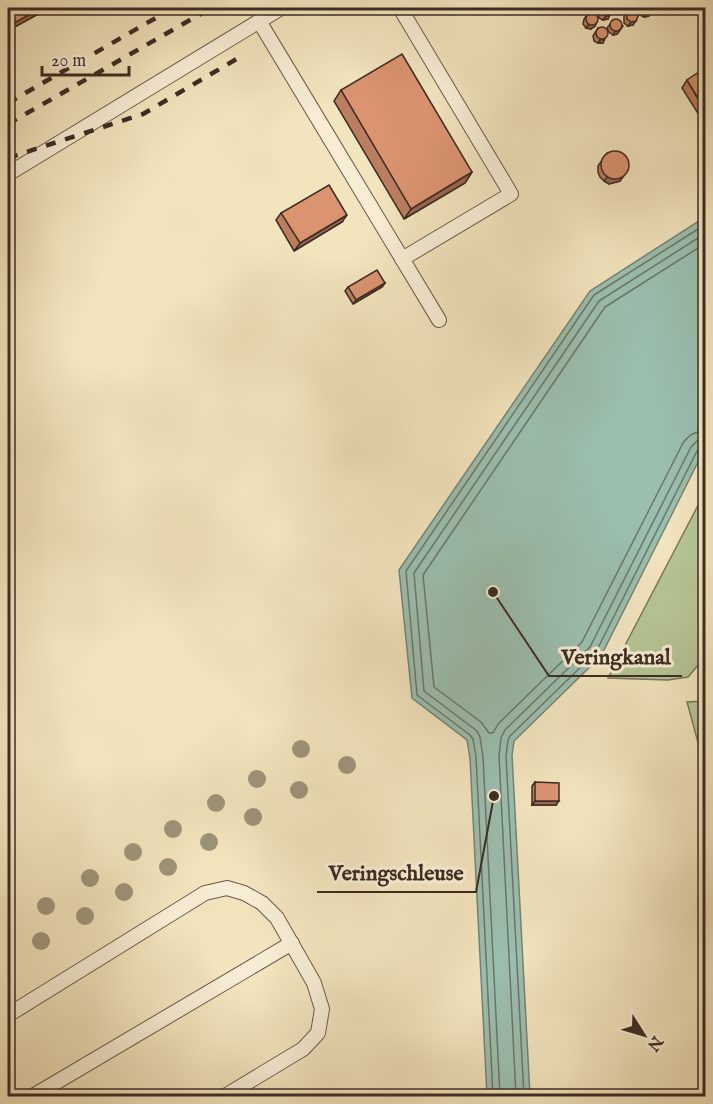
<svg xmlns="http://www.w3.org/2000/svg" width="713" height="1104" viewBox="0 0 713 1104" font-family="'IM FELL English',serif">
<rect width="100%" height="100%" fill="#f2e4bd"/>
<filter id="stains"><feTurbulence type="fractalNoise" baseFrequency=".00333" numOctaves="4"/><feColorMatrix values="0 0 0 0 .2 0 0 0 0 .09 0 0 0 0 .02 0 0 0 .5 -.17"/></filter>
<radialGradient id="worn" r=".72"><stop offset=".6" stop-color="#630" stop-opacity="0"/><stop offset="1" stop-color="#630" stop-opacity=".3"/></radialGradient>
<g fill="#b6c595" stroke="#79785c" stroke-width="1.5">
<path d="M705,492V657L688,677L668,680L608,678Z"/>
<path d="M705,701V746H699L687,702Z"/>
</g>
<path fill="#9bbfaf" stroke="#758477" stroke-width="1.5" d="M705,217V448L601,656L514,741L512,755L530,1096H487L470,758L467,740L412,698L399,570L590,291Z"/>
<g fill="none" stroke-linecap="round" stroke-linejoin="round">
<g stroke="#6c7669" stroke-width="1.5">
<path d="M706,243L605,307L423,575L434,687L481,722L489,733H493L498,724L582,642L683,443C689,434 696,431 706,431"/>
<path d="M493,1096L476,757L473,739L470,735L417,695L406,571L594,295L706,224"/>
<path d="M500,1096L483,757L480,737L477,731L424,691L414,573L599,301L706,233"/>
<path d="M516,1096L499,756L501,738L505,730L590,647L691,447L697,441L706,440"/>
<path d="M524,1096L506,756L508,740L510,736L596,652L697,451L701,448L706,447"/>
</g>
<g stroke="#6a5a4a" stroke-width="16">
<g id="lane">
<path d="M400,8L511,194L402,259"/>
<path d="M259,21L439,320"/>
<path d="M8,174L281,8"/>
<path d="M8,1015L205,893L227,888L244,893L262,903L277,918L314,983L322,1009L318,1033L303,1049L225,1096"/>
<path d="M33,1096L292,943"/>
</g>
</g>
<use href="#lane" stroke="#f7edd4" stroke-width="14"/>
<g stroke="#3c2c23" stroke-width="4.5" stroke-dasharray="10 10" stroke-linecap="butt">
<path d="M8,103L173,8"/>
<path d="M8,124L211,8"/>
<path d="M8,158L143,114L240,57"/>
</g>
</g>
<g fill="#9e9478">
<circle cx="301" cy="749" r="9"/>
<circle cx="347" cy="765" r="9"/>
<circle cx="257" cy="779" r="9"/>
<circle cx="299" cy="790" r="9"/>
<circle cx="216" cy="803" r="9"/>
<circle cx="253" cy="817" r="9"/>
<circle cx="173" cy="829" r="9"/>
<circle cx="209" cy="842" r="9"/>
<circle cx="133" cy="852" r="9"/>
<circle cx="168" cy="867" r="9"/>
<circle cx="90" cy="878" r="9"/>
<circle cx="124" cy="892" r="9"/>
<circle cx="46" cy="906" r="9"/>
<circle cx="85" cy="916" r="9"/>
<circle cx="41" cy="941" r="9"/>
</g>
<g fill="#bc7e60" stroke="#3c2c23" stroke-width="1.5">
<path d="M8,8H49L11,29L8,23Z"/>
<path d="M602,8L608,19L603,20L599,18L598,13Z"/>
<path d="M640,8H654L649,16L644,17L640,15L639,10Z"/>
<path d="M627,12L633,25L628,26L624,23V16Z"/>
<path d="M587,15L597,22L595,26L591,29L586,28L583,24L584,19Z"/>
<path d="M613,20L623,26L617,34L613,35L609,32L607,28Z"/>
<path d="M598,28L603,43H598L594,41L593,36Z"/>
<path d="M687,80L705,111L699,115L682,88Z"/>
<path d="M341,90L472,172L465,183L404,219L334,101Z"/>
<path d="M607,153L620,181L609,184L604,181L600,177L598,172V166Z"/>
<path d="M281,213L342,222L294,251L276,220Z"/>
<path d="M385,283L382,287L353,304L345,291L348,287Z"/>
<path d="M535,782L556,805H532V786Z"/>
</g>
<g fill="#99674e" stroke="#3c2c23" stroke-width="1.5">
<path d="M41,8H49L11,29L16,22Z"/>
<path d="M621,8H625L624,10L619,11Z"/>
<path d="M651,12L649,16L644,17L646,13Z"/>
<path d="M610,15L608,19L603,20L606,16Z"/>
<path d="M636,21L633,25L628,26L631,22Z"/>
<path d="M597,22L595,26L591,29L586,28L589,24Z"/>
<path d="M620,30L617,34L613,35L615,31Z"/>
<path d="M605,39L603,43H598L600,40Z"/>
<path d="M705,107V111L699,115L704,108Z"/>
<path d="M472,172L465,183L404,219L411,209Z"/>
<path d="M607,177H623L620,181L609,184L604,181Z"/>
<path d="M347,215L342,222L294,251L300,243Z"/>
<path d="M385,283L382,287L353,304L356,300Z"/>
<path d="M535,801H559L556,805H532Z"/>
</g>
<g fill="#db9370" stroke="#3c2c23" stroke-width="1.5">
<path d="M8,8H41L16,22Z"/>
<path d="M602,8H612L613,11L610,15L606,16L601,14V9Z"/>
<path d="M642,8H654L651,12L646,13L642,11Z"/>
<path d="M631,10H636L639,14L636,21L631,22L627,19V12Z"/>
<circle cx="592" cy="19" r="6"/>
<circle cx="616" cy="25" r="6"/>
<circle cx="602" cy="33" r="6"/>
<path d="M402,54L472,172L411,209L341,90Z"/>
<path d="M705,68V107L704,108L687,80Z"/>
<circle cx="615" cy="165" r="14"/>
<path d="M329,185L347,215L300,243L281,213Z"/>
<path d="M377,270L385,283L356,300L348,287Z"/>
<path d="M535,782L559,783V801H535Z"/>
</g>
<path fill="none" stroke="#3c2c23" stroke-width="2" d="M493 592L549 676H682M494 796L476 892H317"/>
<g fill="#3c2c23" stroke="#f7edd4" stroke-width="2">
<circle cx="493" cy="592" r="6"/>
<circle cx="494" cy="796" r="6"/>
</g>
<g font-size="22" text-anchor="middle" font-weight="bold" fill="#3c2c23" stroke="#f7edd4" stroke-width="6" stroke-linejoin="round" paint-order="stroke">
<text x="616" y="664">Veringkanal</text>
<text x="396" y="880">Veringschleuse</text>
</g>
<rect width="713" height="1104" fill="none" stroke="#f2e4bd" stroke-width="30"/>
<rect x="9" y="9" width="695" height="1086" fill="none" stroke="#3c2c23" stroke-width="3"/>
<rect x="15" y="15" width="683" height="1074" fill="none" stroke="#3c2c23" stroke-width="1.5"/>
<g transform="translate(644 1035) rotate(127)" stroke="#f7edd4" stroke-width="4.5" paint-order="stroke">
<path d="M0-4.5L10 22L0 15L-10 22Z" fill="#3c2c23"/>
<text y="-9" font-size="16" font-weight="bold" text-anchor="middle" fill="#3c2c23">N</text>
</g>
<path d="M42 66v9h87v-9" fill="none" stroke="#3c2c23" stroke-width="3"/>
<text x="51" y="66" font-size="18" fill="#3c2c23" stroke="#f7edd4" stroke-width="4.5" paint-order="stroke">20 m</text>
<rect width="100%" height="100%" filter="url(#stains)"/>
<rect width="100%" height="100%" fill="url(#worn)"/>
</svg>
